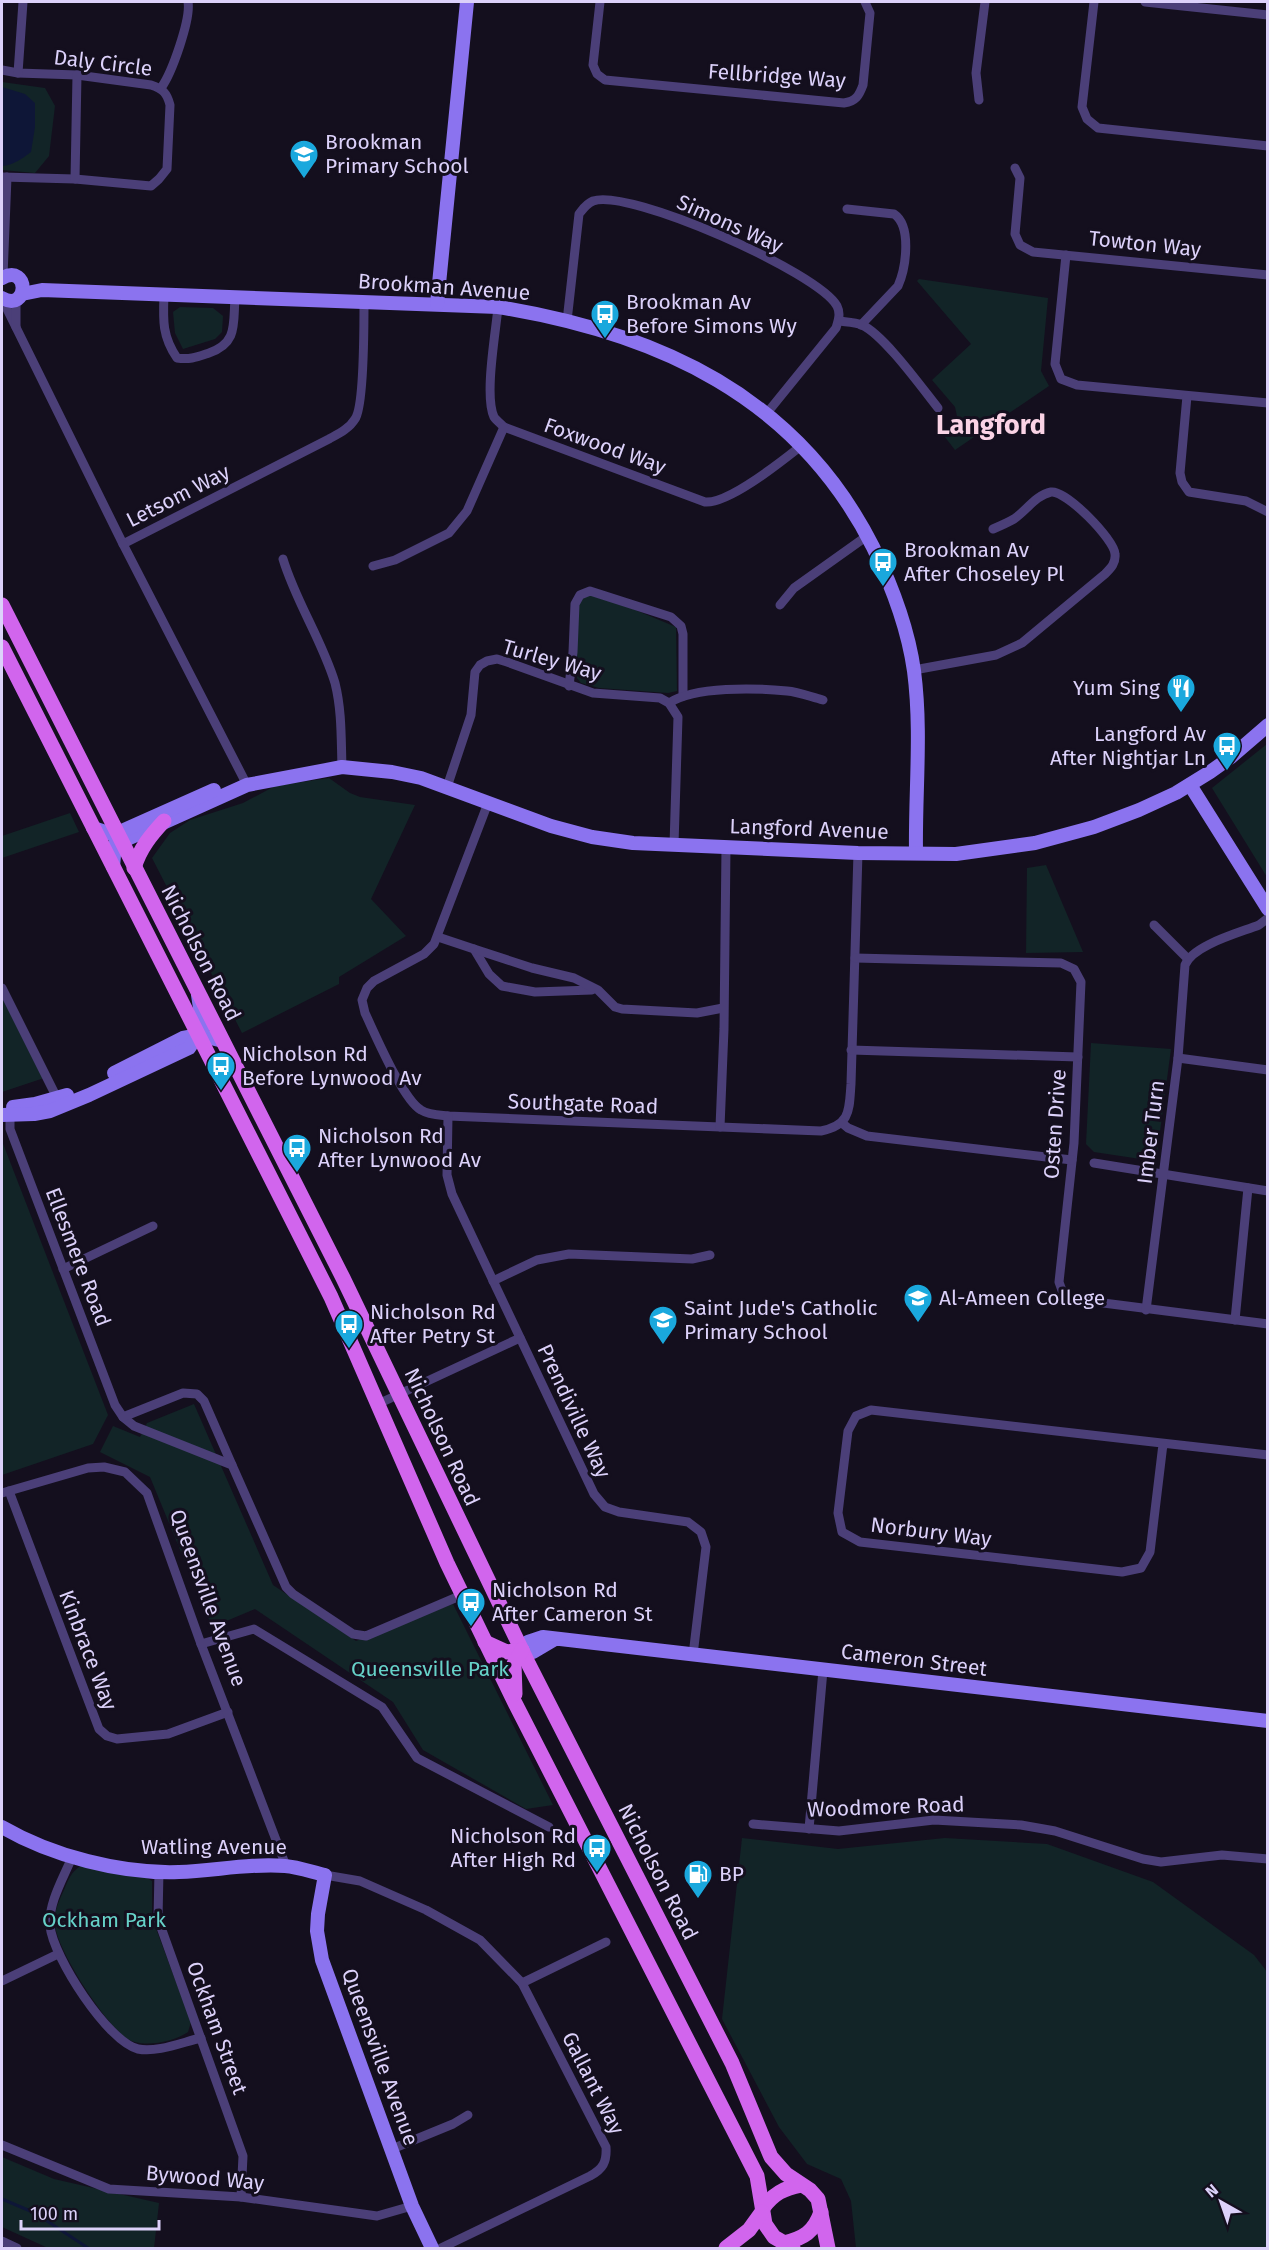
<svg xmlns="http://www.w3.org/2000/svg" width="1269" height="2250" viewBox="0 0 1269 2250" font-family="'Fira Sans',sans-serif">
<rect width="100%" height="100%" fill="#140f1e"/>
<g fill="#122427">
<path d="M2,82L45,88L55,106L49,156L35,173L2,170Z"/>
<path d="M919,279L1048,298L1041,371L1049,386L955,450L941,432L958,421L955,407L932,380L971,344L917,281Z"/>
<path d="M180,307L213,308L223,316L222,332L215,339L183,349L175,333L173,312Z"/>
<path d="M587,594L633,609L676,627L677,691L668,693L599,688L581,683L577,678L575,664L579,602Z"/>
<path d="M1267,744V877L1212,788Z"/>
<path d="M329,778L350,793L360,797L415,805L371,899L406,936L339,977V984L242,1033L152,858L170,833L190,820L243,803L275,786Z"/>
<path d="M70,813L79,832L2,858V836Z"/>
<path d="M1046,865L1083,952L1026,953L1027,868Z"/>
<path d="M2,997L44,1078L2,1092Z"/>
<path d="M1091,1043L1171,1049L1157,1154L1147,1160L1094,1152L1086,1144Z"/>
<path d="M2,1141L108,1415L93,1444L2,1475Z"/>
<path d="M194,1404L273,1585L356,1641L453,1604L553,1805L526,1809L423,1750L393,1702L255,1609L212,1627L150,1477L100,1452L113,1426L140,1437L147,1423Z"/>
<path d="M742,1838L838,1849L945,1838L1047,1844L1153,1882L1254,1955L1268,1973L1267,2248H856L851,2201L841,2179L807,2164L779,2127L722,2019Z"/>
<path d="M82,1865L142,1875L152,1881V1918L191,2022L188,2032C174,2042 141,2049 126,2038C104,2022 59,1953 55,1926C53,1913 59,1901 64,1890C69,1878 71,1872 82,1865Z"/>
<path d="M2,2157L54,2179L159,2203L154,2248H48L2,2227Z"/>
</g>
<path fill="#0e1637" d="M2,87L25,94L35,103V127L31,152C22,159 13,165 2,166Z"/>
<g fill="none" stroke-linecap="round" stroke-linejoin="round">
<path stroke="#0e1637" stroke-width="3" d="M2,2199L35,2213L88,2248"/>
<g stroke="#4b3f78" stroke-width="9">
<path d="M600,2L593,65L597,74L605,80L844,103C856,101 859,96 863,85L870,13L865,2"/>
<path d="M1094,2L1082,107L1087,119L1098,128L1268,146"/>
<path d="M1145,2L1268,15"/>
<path d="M2,70L18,73L77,75L151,85C163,89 167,93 170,105L167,169L159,179L151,186L75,179L2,177"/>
<path d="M18,73L23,2"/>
<path d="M161,88C172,73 191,19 188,2"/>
<path d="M979,100L976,73L985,2"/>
<path d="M1015,168L1020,178L1015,234L1020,245L1033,252L1268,275"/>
<path d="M75,179L77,75"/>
<path d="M847,209L894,214C912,226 906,268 898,286L861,325"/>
<path d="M1066,255L1055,364L1061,379L1077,385L1268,403"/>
<path d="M3,276L7,177"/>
<path d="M164,294C163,320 162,336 177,358C190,360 197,357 209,353C238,343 233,324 235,298"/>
<path d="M2,299L123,544L329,439C338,434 349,429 355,419C364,407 364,322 364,302"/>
<path d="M16,299V327"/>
<path d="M498,307C496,331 484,396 494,417C496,420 501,424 504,427L705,502C729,504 782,461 801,446"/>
<path d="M567,321L579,214C583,209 586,204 593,201C629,188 818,272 837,306C841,314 838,321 836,328L767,413"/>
<path d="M839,321C846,322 855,322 862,325C884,335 922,388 938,408"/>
<path d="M1187,396L1180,473L1182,482L1189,492L1246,501L1268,512"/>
<path d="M123,544L247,785"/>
<path d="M283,559C296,602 322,640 335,683C342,711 341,739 342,767"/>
<path d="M373,566L395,560L449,533L467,511L504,427"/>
<path d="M780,605L794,588L867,536"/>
<path d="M914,670L996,655L1022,643L1105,574C1111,568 1116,563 1115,554C1114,539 1066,490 1051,492C1036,495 1026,511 1014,519C1007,523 1000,526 993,529"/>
<path d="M569,686L573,652L575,604L580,595L590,591L671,617L681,626L683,634V696"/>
<path d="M669,703C695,686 756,688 787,691C799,692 811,697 823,700"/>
<path d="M447,787L471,715L475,672L480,665L487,661L497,659L507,662L593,693L660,698L669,703L678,717L674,845"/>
<path d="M488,803L434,944L424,954L374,981L367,988L362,1000L365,1013C375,1034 403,1100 421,1110C429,1115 439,1115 448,1116L821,1131C851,1125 849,1110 851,1084L858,853"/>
<path d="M1154,925L1188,959"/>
<path d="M438,937L474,949L489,974L502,986L535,992L592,990"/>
<path d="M474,949L532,968L574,978L598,990L615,1007L622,1009L697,1013L723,1008"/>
<path d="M855,958L1061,963L1074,969L1081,982L1074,1143L1059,1282L1064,1296L1072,1299L1268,1324"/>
<path d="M2,988L59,1102"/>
<path d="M851,1050L1078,1057"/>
<path d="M1178,1058L1268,1070"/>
<path d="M10,1111V1129L115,1405L123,1417L134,1426L232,1465L286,1587L293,1594L353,1634L366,1636L462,1595"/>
<path d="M448,1116L447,1175L452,1194L594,1494L605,1507L619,1512L688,1522L701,1532L706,1547L693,1655"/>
<path d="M842,1123L848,1128L867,1136L1072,1160"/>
<path d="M720,1127L724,1029L726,847"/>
<path d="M1094,1163L1268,1191"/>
<path d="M63,1269L153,1226"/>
<path d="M493,1281L537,1260L569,1254L692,1259L710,1255"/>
<path d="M1146,1310L1178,1058L1185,965C1193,945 1239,933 1259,925L1268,918"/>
<path d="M1235,1320L1248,1188"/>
<path d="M378,1404L520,1338"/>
<path d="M123,1417L183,1393L197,1394L204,1401L232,1465"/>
<path d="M1163,1444L1150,1552L1141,1568L1122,1572L860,1542L842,1532L838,1513L848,1431L856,1416L871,1410L1268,1455"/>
<path d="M9,1491L99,1729L107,1736L117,1739L168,1734L228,1712"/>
<path d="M2,1493L88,1468L104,1467L125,1472L147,1493L201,1644L286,1866"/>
<path d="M201,1644L254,1629L382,1707L417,1758L549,1827"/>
<path d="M753,1824L839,1831L934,1820L1021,1825L1055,1831L1143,1859L1161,1862L1222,1855L1268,1859"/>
<path d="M809,1829L823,1670"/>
<path d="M72,1857C64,1877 48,1903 50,1926C53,1957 108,2042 138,2049C157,2053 183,2042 201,2038"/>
<path d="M159,1871L158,1919L243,2156L241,2197"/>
<path d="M325,1875L360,1881L426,1910L480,1940L522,1983L606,1942"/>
<path d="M2,1981L58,1954"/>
<path d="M2,2145L109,2189L241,2197L377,2216L412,2206"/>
<path d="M392,2149L453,2124L468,2115"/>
<path d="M2,2241L17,2248"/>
<path d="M441,2248L590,2176C603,2169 607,2162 606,2147L522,1983"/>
</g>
<g stroke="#8b73ef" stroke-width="14">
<path d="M2,278C30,263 29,313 2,298"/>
<path d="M22,294L42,290L498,307C658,333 797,396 873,547C892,586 908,628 914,671C922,732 915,792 916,853"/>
<path d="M437,304L467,2"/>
<path d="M1190,785L1268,909"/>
<path d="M93,828L127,839L247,785L342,767L392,772L421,778L551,826L592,837L633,843L858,853L956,854L1035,843L1094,827L1139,810L1176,793L1210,772L1231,757L1268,725"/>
<path d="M113,867L115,844L122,831L214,790"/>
<path d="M114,1073L183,1038L199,1035L223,1041"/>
<path d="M13,1107L35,1104L67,1095"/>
<path d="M2,1115L34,1114L50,1111L89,1095L189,1048L203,1027L198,995"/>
<path d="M555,1639L533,1652L522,1650L528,1642L543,1637L1268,1721"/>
<path d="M2,1827C52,1856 121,1874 179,1872C214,1871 250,1863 285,1866C298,1867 312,1872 325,1875L318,1914L317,1931L322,1960L412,2206L432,2248"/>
</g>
<g stroke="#d165ed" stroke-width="15">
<path d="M2,605L343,1278L529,1665L732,2063L771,2157L786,2174L810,2190L818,2199L828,2248"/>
<path d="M2,647L331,1297L447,1563L515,1703L757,2176L765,2224L774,2237L793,2248"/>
<path d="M134,868C140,848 151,835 164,821"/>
<path d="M485,1642L507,1652L522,1650"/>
<path d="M515,1694L514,1664L522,1650"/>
<path d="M763,2208C773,2194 784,2188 801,2185"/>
<path d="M784,2243C804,2238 814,2232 821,2212"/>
<path d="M726,2248L749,2230L762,2212"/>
</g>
</g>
<defs>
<g id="school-pin" transform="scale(1.5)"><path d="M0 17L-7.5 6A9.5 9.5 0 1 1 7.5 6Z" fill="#1aa8dd" stroke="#140f1e"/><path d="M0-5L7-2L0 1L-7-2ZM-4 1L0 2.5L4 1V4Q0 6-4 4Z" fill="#fff"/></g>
<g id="bus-pin" transform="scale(1.5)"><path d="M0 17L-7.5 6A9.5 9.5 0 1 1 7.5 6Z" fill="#1aa8dd" stroke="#140f1e"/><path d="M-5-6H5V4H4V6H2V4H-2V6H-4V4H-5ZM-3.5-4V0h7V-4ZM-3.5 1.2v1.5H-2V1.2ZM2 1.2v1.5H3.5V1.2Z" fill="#fff"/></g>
<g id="restaurant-pin" transform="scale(1.5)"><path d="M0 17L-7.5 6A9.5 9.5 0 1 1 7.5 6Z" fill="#1aa8dd" stroke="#140f1e"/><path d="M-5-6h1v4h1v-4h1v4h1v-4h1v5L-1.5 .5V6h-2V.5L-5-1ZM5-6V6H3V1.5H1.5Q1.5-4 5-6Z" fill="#fff"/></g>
<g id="fuel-pin" transform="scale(1.5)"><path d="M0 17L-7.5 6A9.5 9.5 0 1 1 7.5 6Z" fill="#1aa8dd" stroke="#140f1e"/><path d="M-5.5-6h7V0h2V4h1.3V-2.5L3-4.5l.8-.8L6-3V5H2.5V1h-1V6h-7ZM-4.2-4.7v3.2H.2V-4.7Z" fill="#fff"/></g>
</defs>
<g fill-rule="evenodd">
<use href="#school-pin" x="304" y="154"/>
<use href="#bus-pin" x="605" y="314"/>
<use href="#bus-pin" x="883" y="562"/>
<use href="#restaurant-pin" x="1181" y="688"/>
<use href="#bus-pin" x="1227" y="746"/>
<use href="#bus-pin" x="221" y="1066"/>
<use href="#bus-pin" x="297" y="1148"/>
<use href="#school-pin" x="918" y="1298"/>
<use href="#school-pin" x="663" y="1320"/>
<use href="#bus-pin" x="349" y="1324"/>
<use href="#bus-pin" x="471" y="1602"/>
<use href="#bus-pin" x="597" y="1848"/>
<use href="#fuel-pin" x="698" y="1874"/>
</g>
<g text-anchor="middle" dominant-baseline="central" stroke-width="6" stroke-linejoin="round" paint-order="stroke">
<g font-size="21" fill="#dcd1fa" stroke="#140f1e">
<text transform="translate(103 63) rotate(7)">Daly Circle</text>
<text transform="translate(777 76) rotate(4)">Fellbridge Way</text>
<text transform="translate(730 224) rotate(24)">Simons Way</text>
<text transform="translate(1145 244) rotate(6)">Towton Way</text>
<text transform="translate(444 287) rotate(4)">Brookman Avenue</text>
<text transform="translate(605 446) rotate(20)">Foxwood Way</text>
<text transform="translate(178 496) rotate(-27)">Letsom Way</text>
<text transform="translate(552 660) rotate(16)">Turley Way</text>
<text transform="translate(809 829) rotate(2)">Langford Avenue</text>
<text transform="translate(201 953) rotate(63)">Nicholson Road</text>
<text transform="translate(583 1104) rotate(2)">Southgate Road</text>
<text transform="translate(1055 1124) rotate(-86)">Osten Drive</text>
<text transform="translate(1151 1132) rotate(-83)">Imber Turn</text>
<text transform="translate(78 1257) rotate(69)">Ellesmere Road</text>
<text transform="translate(574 1411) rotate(65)">Prendiville Way</text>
<text transform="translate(442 1437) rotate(65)">Nicholson Road</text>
<text transform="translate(931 1532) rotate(7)">Norbury Way</text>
<text transform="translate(208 1598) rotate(70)">Queensville Avenue</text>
<text transform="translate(88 1650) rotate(69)">Kinbrace Way</text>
<text transform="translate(914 1660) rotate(7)">Cameron Street</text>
<text transform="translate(886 1807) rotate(-2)">Woodmore Road</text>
<text x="214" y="1847">Watling Avenue</text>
<text transform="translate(658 1872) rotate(63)">Nicholson Road</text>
<text transform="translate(217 2028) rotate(70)">Ockham Street</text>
<text transform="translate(380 2057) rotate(70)">Queensville Avenue</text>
<text transform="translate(593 2083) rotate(63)">Gallant Way</text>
<text transform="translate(205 2178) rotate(5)">Bywood Way</text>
</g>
<g font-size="21" fill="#dcd1fa" stroke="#140f1e" text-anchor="start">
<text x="325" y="142">Brookman<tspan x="325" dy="24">Primary School</tspan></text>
<text x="626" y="302">Brookman Av<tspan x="626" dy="24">Before Simons Wy</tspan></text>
<text x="904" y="550">Brookman Av<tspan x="904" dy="24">After Choseley Pl</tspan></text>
<text x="1160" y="688" text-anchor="end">Yum Sing</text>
<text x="1206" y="734" text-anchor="end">Langford Av<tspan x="1206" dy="24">After Nightjar Ln</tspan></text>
<text x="242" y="1054">Nicholson Rd<tspan x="242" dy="24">Before Lynwood Av</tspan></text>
<text x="318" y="1136">Nicholson Rd<tspan x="318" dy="24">After Lynwood Av</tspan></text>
<text x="939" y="1298">Al-Ameen College</text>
<text x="684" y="1308">Saint Jude's Catholic<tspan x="684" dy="24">Primary School</tspan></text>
<text x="370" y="1312">Nicholson Rd<tspan x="370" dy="24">After Petry St</tspan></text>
<text x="492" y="1590">Nicholson Rd<tspan x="492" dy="24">After Cameron St</tspan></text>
<text x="576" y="1836" text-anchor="end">Nicholson Rd<tspan x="576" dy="24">After High Rd</tspan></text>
<text x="719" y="1874">BP</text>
</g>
<g font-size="21" fill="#66d1c8" stroke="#140f1e">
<text x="430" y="1669">Queensville Park</text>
<text x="104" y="1920">Ockham Park</text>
</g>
<g font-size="27" font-weight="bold" fill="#fad3e5" stroke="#140f1e">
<text x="991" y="425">Langford</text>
</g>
</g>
<rect width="1269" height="2250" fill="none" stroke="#dcd1fa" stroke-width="6"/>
<g transform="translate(1221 2202) rotate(320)" stroke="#140f1e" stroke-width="4.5" paint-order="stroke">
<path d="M0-4.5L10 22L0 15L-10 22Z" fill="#dcd1fa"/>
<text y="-9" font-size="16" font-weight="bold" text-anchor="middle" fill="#dcd1fa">N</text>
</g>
<path d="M21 2220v9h138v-9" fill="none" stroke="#dcd1fa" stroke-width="3"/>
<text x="30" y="2220" font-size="18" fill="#dcd1fa" stroke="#140f1e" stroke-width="4.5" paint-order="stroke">100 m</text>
</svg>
